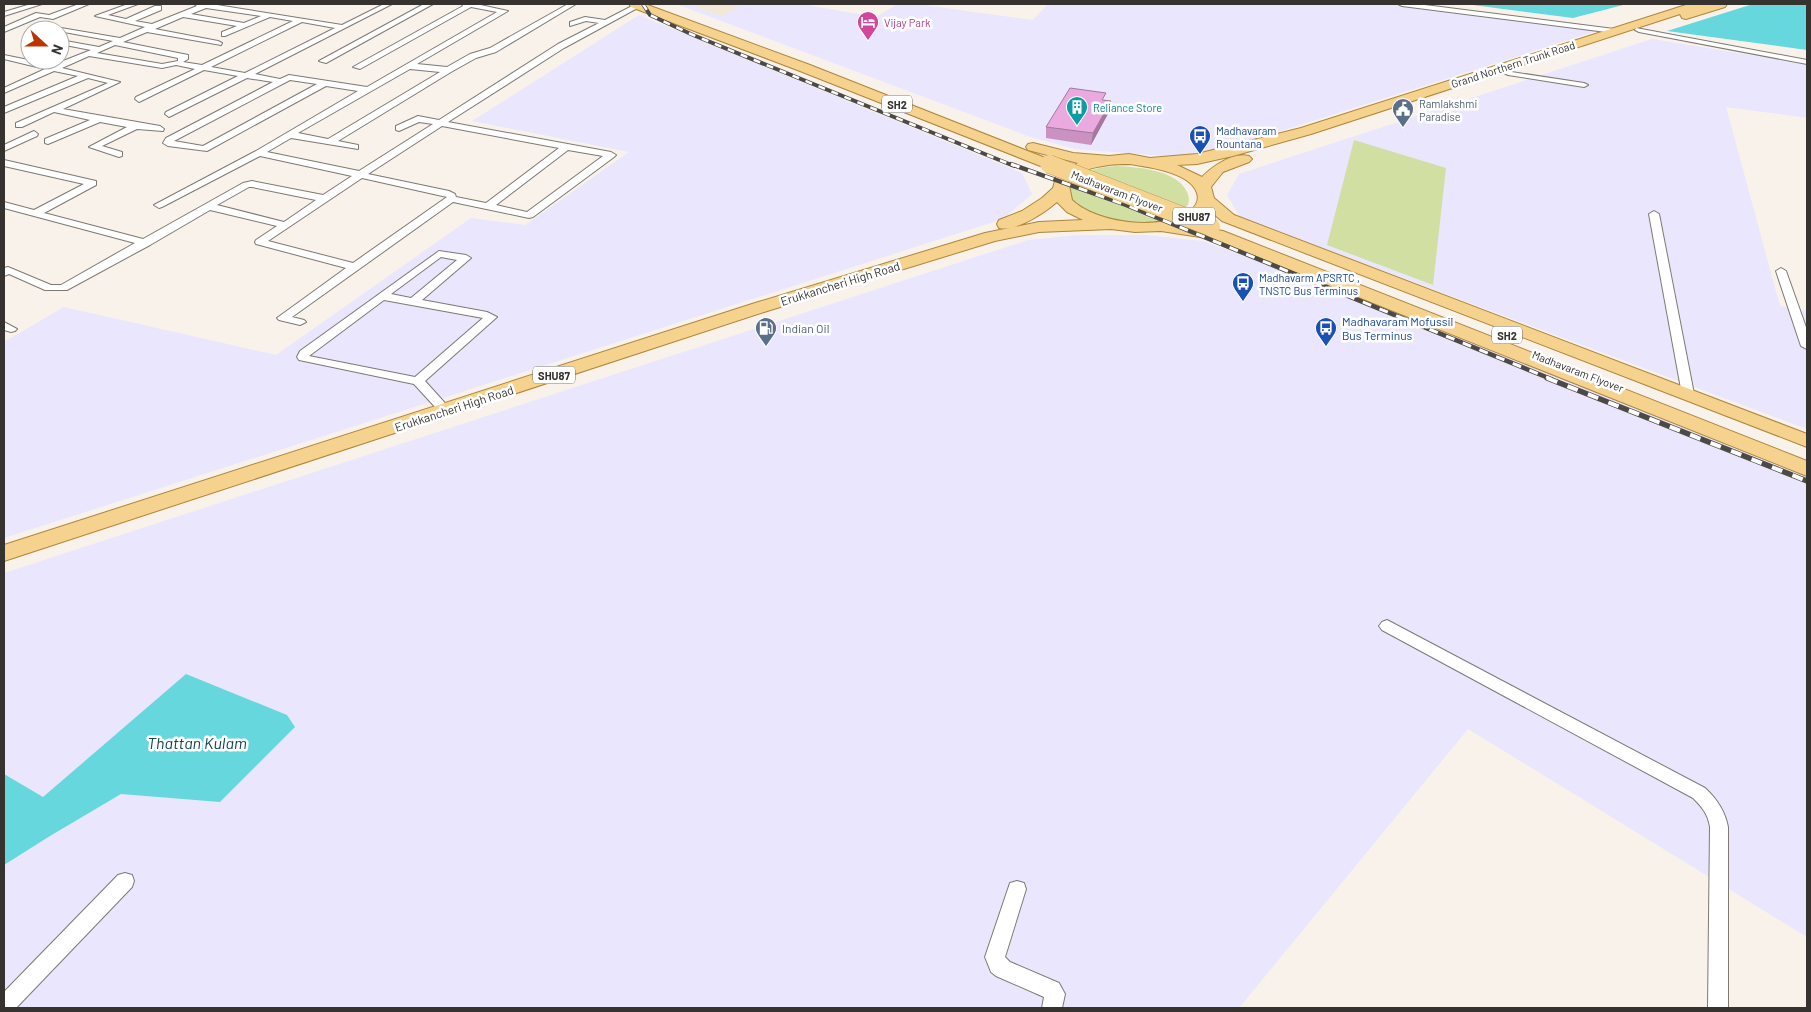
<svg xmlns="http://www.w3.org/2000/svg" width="1811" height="1012" viewBox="0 0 1811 1012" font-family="Barlow,sans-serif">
<rect width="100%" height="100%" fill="#f9f2eb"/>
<g fill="#e9e6fd">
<path d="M676,4H807L806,5L876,17L898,4H916L1033,20L1048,4H1407L1600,30L1212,153L1165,156L1075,149L1031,137Z"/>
<path d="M639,15L1022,173L1032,194L1003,219L4,538V342L64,307L276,355L471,218L525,225L629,152L472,121Z"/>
<path d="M1652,39L1807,64V118L1726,107L1780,306L1807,311V429L1240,217L1227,195L1239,174Z"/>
<path d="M1077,235H1146L1203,241L1428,324L1807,472V937L1468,729L1239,1008H4V573L1028,240Z"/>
</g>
<path fill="#f2e8d3" d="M698,4H742L722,16L695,6Z"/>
<g fill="#d2dfa2">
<path d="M1354,140L1446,168L1433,285L1327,245Z"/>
<path d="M1117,166C1138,167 1177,170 1187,192C1189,196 1190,202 1187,206C1172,229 1109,224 1088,214C1080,211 1073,203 1066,197L1070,180C1085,170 1099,167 1117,166Z"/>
</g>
<g fill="#66d8dd">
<path d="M1465,4H1627L1573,18Z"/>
<path d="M1753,4H1807V50L1667,31Z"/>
<path d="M186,674L287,715L295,727L220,802L121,794L50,836L4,865V774L43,797Z"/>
</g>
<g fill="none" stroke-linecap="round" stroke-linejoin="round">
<g stroke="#7f7973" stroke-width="2">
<g id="minor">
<path d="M31,4H42L4,16V12Z"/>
<path d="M79,4H89L53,19L40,17L4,32V27L36,13L49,15Z"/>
<path d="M128,4H138L108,15L126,19L155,6H161V10L135,21L152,24L197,6L194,4H211L342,25L384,4H392L255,74L280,79L289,75L367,87L497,12L471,7L360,69L353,67L463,6L462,4H476L508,11L417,64L447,67L470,54L490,48L568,4H576L496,52L476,58L451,72L338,141L358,145V149L291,138L267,152L359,171L433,124L419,122L399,131L396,130V126L418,116L439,120L558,44L599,23L586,21L570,26V22L585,17L605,20L636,4L643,5L564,48L448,122L611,152L616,155L614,157L533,217L529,218L453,202L292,317L304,320L306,322L300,325L279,320L277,318L346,268L256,244L255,242L256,240L277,226L210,210L150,245L67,290H45L9,274L4,276V268L8,267L51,285H61L135,243L4,208V202L34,210L84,184L4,166V160L96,181V185L44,213L143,239L243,183L252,181L323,195L352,176L260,156L162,207L159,208L154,205L256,151L358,91L326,86L207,151L168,146L163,143L166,138L273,82L247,78L169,117L165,114L166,112L238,76L204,70L139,102L135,99L136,97L195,69L176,65L162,68L89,56L62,68L120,82L63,109L160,126L164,129L163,131L137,129L102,146L122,152V156L119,157L89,147L127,127L100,122L48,144L45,143V139L90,120L54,112L22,127H16V123L108,83L88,78L4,113V107L78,76L54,71L4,93V88L45,69L4,59V55L53,65L91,50L60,44V40L99,47L113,41L64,32L60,30L61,28L120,38L145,27L95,16ZM206,8L261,16L244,23L191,14ZM183,17L237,26L222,32V36H225L270,17L293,21L202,65L183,62L188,59V55L123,42L147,32L221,45L222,43L218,41L155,29ZM302,22L335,28L245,73L211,67ZM115,45L178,58V61L162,64L97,53ZM410,69L440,72L328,139L298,133ZM290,80L317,84L203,146L174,141ZM442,126L559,148L486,203L456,197L455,194L449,191L368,174ZM568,150L603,156L527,212L496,205ZM362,178L447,197L353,263L268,241ZM249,187H252L316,200L284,222L217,205Z"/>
<path d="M424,4H433L326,63L319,61Z"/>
<path d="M1398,4H1417L1614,29L1618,31L1614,33L1402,6Z"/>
<path d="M1636,28L1807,60V64L1639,32L1635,30Z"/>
<path d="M1505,71L1584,83L1588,85L1584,87L1508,75L1504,73Z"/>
<path d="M34,131L38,134L37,136L4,151V145Z"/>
<path d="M1654,211L1659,214L1694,394L1688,398L1682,394L1649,214Z"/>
<path d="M439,251L466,255L471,258L422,300L487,312L497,317L425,381L444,402L446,405L444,408H436L414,384L299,360L297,357L300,351ZM441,257L457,260L411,298L391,294ZM384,300L483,318L415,377L309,356Z"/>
<path d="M1781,268L1786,271L1807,330V349L1801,346L1776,271Z"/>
<path d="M4,322L17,329L15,331L11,332L4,330Z"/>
<path d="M1387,620L1705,788C1717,799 1725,811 1728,827V1008H1708L1710,827C1708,814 1702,807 1693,798L1382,630L1379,626L1382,622Z"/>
<path d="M125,873L132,875L134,881L132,887L16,1008H4V992L118,875Z"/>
<path d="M1017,881L1024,883L1026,889L1005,957L1010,962L1059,983L1065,994L1062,1008H1042L1044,997L996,976L991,972L985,957L1008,889L1010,883Z"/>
</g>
</g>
<g stroke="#ae863b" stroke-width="2">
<g id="primary">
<path d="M629,4H645L810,65L1053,161L1056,164L1053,167H1043L800,71L631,7Z"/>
<path d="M1689,4H1727L1725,7L1686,19L1682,18L1680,14L1311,134L1233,156L1197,164L1177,165L1202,177C1213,166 1233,152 1249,156L1252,159L1249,162L1223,172L1211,187L1214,198L1234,215L1807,434V447L1222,221L1209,210L1199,219L1186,225L1223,231L1807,461V476L1213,239L1161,231L1135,232L1111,229L1039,232L995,241L764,312L4,561V545L752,304L985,233L1039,222L1083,220L1067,212L1057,202C1044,213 1016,232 999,228L997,224L999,220L1022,211L1042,198L1053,188L1056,177L1078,163L1028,150L1026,147L1028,144L1033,143L1073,153L1109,156L1129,154L1150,158L1197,154L1301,128ZM1129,164C1148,167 1190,172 1197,193C1199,199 1197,205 1191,210C1164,232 1097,224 1072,200L1069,185C1076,166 1112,164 1129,164Z"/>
</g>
</g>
<use href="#minor" fill="#fff" fill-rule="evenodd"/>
<use href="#primary" fill="#f5d28d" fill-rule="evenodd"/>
<g stroke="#4d4946" stroke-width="4">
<path id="rail-far2" d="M643,4L650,15L693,35L1014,166"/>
</g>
<g stroke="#4d4946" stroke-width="4.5">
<path id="rail-far1" d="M1011,164L1126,205L1551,379"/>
</g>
<g stroke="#4d4946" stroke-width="5.5">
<path id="rail" d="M1547,378L1807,481"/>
</g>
<use href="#rail-far2" stroke="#fff" stroke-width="2.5" stroke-dasharray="7" stroke-linecap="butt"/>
<use href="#rail-far1" stroke="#fff" stroke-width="3" stroke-dasharray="9" stroke-linecap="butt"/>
<use href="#rail" stroke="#fff" stroke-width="4" stroke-dasharray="11" stroke-linecap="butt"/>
<g stroke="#ae863b" stroke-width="15" stroke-linecap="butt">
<path id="primary-bridge-far1" d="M1048,164L1052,166"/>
</g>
<g stroke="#ae863b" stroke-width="19" stroke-linecap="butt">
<path id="primary-bridge" d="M1049,164L1211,227"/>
</g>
<use href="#primary-bridge-far1" stroke="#f5d28d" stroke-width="14"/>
<use href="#primary-bridge" stroke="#f5d28d" stroke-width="18"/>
</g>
<path fill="#c992c1" d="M1105,100L1109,112L1091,145L1046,138V127Z"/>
<path fill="#a4779d" d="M1111,101L1109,112L1091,145L1093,133Z"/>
<path fill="#eaaae0" stroke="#a4779d" d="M1070,88L1106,93L1102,100L1111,101L1093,133L1046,127Z"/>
<defs>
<g id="hotel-pin" transform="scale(1.125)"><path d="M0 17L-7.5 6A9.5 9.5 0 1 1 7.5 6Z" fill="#d1479c" stroke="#fff"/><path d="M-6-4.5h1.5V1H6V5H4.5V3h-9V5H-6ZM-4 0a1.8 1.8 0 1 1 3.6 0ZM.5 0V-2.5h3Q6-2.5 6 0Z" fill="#fff"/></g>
<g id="building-pin" transform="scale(1.125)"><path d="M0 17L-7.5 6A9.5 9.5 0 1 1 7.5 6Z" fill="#0f9aa8" stroke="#fff"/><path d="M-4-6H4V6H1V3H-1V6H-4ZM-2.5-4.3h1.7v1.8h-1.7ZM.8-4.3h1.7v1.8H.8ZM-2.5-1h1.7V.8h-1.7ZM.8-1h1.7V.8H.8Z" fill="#fff"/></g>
<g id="civic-pin" transform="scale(1.125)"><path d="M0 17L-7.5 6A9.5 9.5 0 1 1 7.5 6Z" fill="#5c6f8a" stroke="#fff"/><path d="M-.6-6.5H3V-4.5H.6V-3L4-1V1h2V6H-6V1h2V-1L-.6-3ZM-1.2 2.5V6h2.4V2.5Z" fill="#fff"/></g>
<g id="bus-pin" transform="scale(1.125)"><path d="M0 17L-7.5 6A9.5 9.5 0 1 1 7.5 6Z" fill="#1a4fb4" stroke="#fff"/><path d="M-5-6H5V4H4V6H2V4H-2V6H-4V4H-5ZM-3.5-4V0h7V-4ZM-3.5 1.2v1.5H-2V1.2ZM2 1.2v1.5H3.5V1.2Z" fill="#fff"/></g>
<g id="fuel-pin" transform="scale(1.125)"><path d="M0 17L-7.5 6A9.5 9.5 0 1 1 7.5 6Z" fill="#5c6f8a" stroke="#fff"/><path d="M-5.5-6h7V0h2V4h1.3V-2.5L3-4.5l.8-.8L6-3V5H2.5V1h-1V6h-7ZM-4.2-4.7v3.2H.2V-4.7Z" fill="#fff"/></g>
</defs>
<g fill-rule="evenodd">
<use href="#hotel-pin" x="868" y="22"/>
<use href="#building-pin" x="1077" y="107"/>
<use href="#civic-pin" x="1403" y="109"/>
<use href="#bus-pin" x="1200" y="136"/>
<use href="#bus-pin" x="1243" y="283"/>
<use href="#fuel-pin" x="766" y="328"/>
<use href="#bus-pin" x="1326" y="328"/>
</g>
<g text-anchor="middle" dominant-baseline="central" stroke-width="5" stroke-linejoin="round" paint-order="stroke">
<g font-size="11" fill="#b23c85" stroke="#fff" text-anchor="start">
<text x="884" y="22">Vijay Park</text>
</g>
<g font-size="11" fill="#353230" stroke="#fff">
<text transform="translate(1513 64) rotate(-18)">Grand Northern Trunk Road</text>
<text transform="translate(1117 191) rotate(21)">Madhavaram Flyover</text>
<text transform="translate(1578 371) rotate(21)">Madhavaram Flyover</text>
</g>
<g font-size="11" fill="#4e5e75" stroke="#fff" text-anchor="start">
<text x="1419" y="103">Ramlakshmi<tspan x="1419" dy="13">Paradise</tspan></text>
</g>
<g fill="#fff" stroke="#72706e" stroke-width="1">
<rect x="882" y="95.5" width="30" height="17" rx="4"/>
<rect x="1173" y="207.5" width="42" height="17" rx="4"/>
<rect x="1492" y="326.5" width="30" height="17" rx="4"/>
<rect x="533" y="366.5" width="42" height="17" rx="4"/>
</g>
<g font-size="11" font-weight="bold" fill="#353230">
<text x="897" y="104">SH2</text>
<text x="1194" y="216">SHU87</text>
<text x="1507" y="335">SH2</text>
<text x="554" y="375">SHU87</text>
</g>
<g font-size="11" fill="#0d838f" stroke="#fff" text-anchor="start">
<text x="1093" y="107">Reliance Store</text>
</g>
<g font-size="11" fill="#164399" stroke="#fff" text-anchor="start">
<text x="1216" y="130">Madhavaram<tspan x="1216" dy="13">Rountana</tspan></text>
<text x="1259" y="277">Madhavarm APSRTC ,<tspan x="1259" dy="13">TNSTC Bus Terminus</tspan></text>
</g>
<g font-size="12" fill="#353230" stroke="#fff">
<text transform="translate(840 283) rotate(-17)">Erukkancheri High Road</text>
<text transform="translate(454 408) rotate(-18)">Erukkancheri High Road</text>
</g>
<g font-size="12" fill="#164399" stroke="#fff" text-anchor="start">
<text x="1342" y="321">Madhavaram Mofussil<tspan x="1342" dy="14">Bus Terminus</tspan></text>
</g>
<g font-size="12" fill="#4e5e75" stroke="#fff" text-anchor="start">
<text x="782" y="328">Indian Oil</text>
</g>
<g font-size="16" font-style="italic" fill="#104447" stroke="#fff">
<text x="197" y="742">Thattan Kulam</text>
</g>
</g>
<rect width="1811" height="1012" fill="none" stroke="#353230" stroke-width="10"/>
<g transform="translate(45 45) rotate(111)"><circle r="24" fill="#ffffff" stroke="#aeadac"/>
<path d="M0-4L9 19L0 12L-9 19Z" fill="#bc3300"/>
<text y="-8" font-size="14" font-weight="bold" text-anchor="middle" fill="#353230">N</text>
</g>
</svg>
